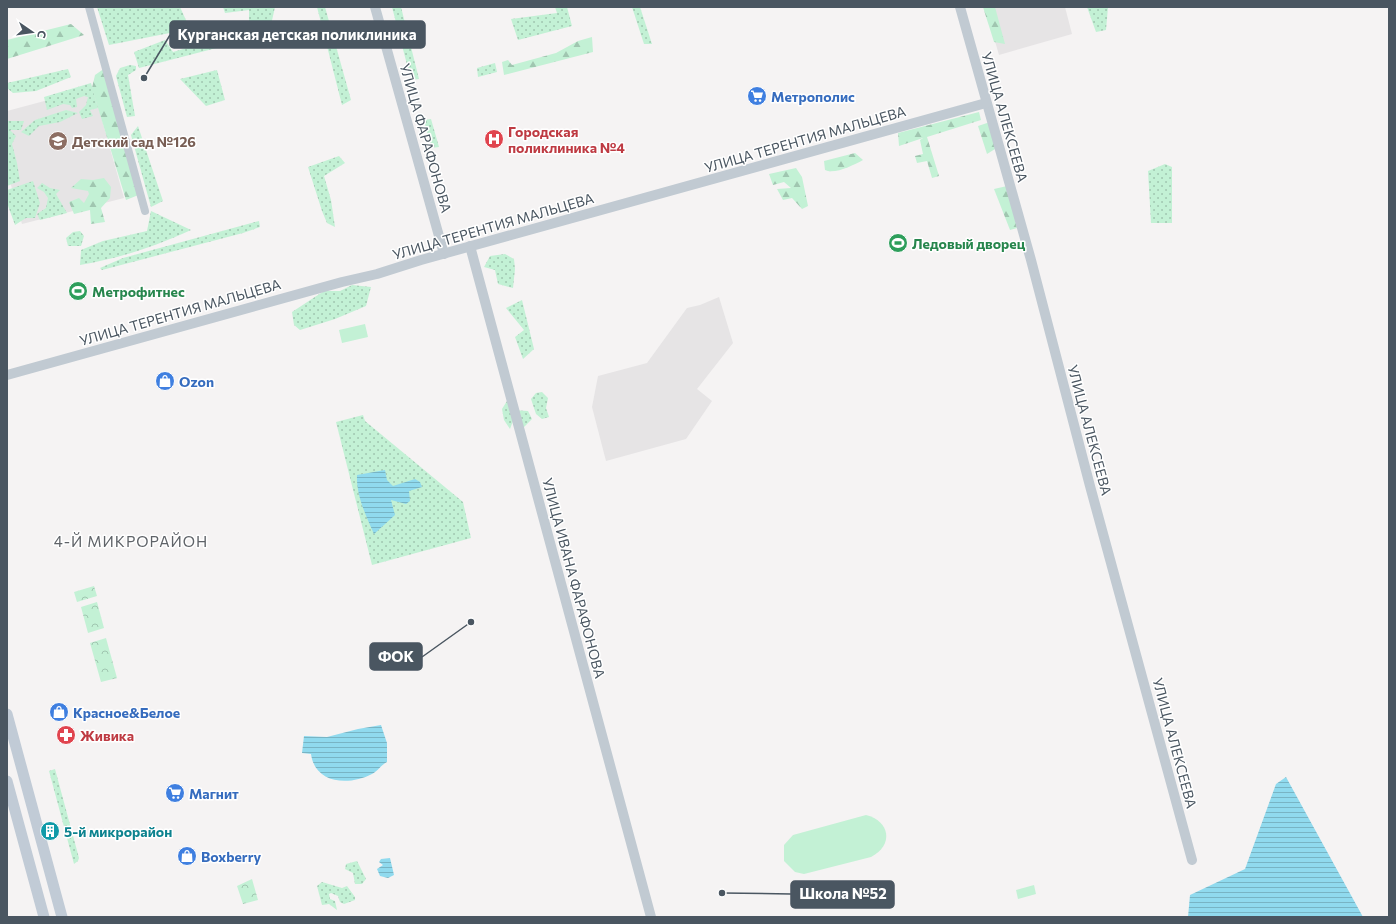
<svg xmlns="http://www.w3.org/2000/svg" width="1396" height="924" viewBox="0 0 1396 924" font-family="Commissioner,sans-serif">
<defs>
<pattern id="grass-dots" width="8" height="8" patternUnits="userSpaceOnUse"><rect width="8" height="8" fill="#c3f1d5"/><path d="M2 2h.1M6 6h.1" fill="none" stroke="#a0c6b0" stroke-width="1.8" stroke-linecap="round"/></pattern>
<pattern id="forest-firs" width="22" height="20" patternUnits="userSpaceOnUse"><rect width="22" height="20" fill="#c3f1d5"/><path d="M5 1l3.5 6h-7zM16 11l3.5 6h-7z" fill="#a0c6b0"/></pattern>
<pattern id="park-crowns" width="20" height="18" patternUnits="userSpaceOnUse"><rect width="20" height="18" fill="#c3f1d5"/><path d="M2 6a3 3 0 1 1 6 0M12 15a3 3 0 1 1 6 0" fill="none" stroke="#a0c6b0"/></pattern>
<pattern id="water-rules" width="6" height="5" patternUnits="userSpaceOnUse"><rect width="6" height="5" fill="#90daee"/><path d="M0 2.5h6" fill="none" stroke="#78b4c4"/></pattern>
</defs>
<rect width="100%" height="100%" fill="#f5f3f3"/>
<g fill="#e6e4e5">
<path d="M985,7H1065L1072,34L999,55Z"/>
<path d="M93,88L124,198L22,224L7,171V111Z"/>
<path d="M719,297L733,343L697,389L712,401L686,439L606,461L592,407L598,376L647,363L687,308L700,305Z"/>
</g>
<g fill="url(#grass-dots)">
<path d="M97,7H180L190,29L109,45Z"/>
<path d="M223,7H275L271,25L262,37L249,26V10L225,13Z"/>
<path d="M317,7H325L351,100L342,105Z"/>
<path d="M392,7H401L419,79L411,80Z"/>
<path d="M555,7H567L572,26L518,40L511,19L557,13Z"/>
<path d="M632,7H640L652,44H644Z"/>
<path d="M1087,7H1108L1106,30L1096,32Z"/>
<path d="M192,33H234L239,40L232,44L139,68L134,52L165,40L173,52L190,47Z"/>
<path d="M495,63L497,72L478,77L477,68Z"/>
<path d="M130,65L136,66V70L128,75L135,116L127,117L116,76L120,68Z"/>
<path d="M68,69L71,77L36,91L13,93L7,88V83Z"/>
<path d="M217,70L225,100L206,106L180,79Z"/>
<path d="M91,83L98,108L90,110L93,116L82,119L79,112L86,105L88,97L84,96L76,99L77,107L72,108L70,105L63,104L47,110L44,97Z"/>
<path d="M66,110L78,113L60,122L39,126L29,136L21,132L35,120Z"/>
<path d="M431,119L439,147L431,148L424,120Z"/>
<path d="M7,121H24L21,130H10L16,136L12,144L17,163L20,181L7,186Z"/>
<path d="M138,126L163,201L151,207L131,135Z"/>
<path d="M339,156L345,163L324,176L331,200L335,227L327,223L322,211L308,167Z"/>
<path d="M1165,164L1172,167V223H1151L1148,171Z"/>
<path d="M33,181L40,203L35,218H26L15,225L7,203V190Z"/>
<path d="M42,183L50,188L60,190L56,194L67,213L40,220L37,214L46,208L48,198L44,192L37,188Z"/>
<path d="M151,211L191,230C154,247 120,258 80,265L81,250L103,241L147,231Z"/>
<path d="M259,221L260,227L243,233L102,270L100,268L123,258Z"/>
<path d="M80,231L84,236L81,246H68L66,238L73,232Z"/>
<path d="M505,254L514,259L515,269L513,288L498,284L495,270L484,267L490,256Z"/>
<path d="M352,285L371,287L366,306L335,319L300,330L294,325L292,312L324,291H340Z"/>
<path d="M522,300L534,349L523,359L515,337L524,330L506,308Z"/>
<path d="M542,392L548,398L546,408L549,417L542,419L536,414L531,399L536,393Z"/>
<path d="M507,401L512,410L528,411L532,419L521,430L514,418L510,429L504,420L502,409Z"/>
<path d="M363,415L365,421L463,502L471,538L372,565L336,422Z"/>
<path d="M55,769L79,858L78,861L74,864L49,771Z"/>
<path d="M357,861L366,879L362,884H355L353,873L345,869L346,864Z"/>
<path d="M322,882L342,888L347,886L355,897V900L344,904L340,902L338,896L331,893L329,894L330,899L335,901L337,910L329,904L322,905L317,886Z"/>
</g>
<g fill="url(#forest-firs)">
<path d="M983,7H995L1005,44L994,42Z"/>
<path d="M71,24L84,35L7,59V40Z"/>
<path d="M592,37L593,52L504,75L502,62L508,60L512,65L556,53L578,41Z"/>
<path d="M105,68L141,194L126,200L92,88L95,75Z"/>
<path d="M979,112L981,120L927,137L939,176L932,178L927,161L917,163L915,156L923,154L920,140L923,138L899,146L898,133Z"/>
<path d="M990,122L995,149L987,154L978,126Z"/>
<path d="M855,153L863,160C854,165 834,175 825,170L824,161Z"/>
<path d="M796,168L802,177L808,206L802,209L792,198L783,200L777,189L791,188L784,182L773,185L769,174Z"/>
<path d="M104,178L111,187L110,198L101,208L105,222L91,224L90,210L74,214L69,202L79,198L84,203L89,194L88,191L71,188L81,179L93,180Z"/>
<path d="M1007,186L1017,228L1010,230L994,189Z"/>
</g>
<g fill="url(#park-crowns)">
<path d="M94,586L97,596L77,602L74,592Z"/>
<path d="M97,602L104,628L88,633L81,607Z"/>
<path d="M106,638L117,678L101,682L90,643Z"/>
<path d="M252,879L258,900L243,904L237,886Z"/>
</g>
<g fill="#c3f1d5">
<path d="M365,324L368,337L342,343L339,330Z"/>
<path d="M866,815C890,821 894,845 871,857L804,874L795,872L784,861V845L793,835Z"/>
<path d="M1034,885L1036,894L1018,899L1016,890Z"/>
</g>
<g fill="url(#water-rules)">
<path d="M385,470L387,480L393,486L415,479L420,482L422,487L409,491L410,501L406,504L391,500L395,515L374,534C366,516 356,495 357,475Z"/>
<path d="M381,725L387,743V762C381,765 378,771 372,774C349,786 315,784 311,754L302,753L304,736L327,737L358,729Z"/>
<path d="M1286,777L1363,917H1188L1190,895L1245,869L1276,784Z"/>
<path d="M390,858L394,875L388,878L380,876L377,869L383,865L379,862L381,859Z"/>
</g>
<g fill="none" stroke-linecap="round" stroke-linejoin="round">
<path stroke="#c1cad2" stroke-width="8" d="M89,7L145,211"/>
<g stroke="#c1cad2" stroke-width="10">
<path d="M375,7L444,254"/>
<path d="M960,7L1031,260L1090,486L1192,860"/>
<path d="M470,246L651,917"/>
<path d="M7,375L342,282L377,274L421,260L986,103"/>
</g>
<g stroke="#c1cbd6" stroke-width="11">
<path d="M7,714L62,917"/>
<path d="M7,781L44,917"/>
</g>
</g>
<defs>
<g id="supermarket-disc" transform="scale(1)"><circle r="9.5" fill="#3f7fe0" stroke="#fff"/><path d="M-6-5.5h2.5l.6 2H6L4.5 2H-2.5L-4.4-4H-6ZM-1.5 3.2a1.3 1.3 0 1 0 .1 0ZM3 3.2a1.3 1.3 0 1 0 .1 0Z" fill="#fff"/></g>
<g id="hospital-disc" transform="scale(1)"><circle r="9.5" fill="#e0444e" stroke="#fff"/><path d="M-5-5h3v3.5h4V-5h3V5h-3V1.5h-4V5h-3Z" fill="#fff"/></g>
<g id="school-disc" transform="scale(1)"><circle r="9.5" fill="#8d6e63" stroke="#fff"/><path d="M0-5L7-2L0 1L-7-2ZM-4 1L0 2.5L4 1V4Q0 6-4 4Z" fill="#fff"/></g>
<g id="stadium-disc" transform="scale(1)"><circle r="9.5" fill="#2e9e5b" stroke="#fff"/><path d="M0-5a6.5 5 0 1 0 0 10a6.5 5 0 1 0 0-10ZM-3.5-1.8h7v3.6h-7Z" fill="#fff"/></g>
<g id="shop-disc" transform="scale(1)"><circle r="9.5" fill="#3f7fe0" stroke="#fff"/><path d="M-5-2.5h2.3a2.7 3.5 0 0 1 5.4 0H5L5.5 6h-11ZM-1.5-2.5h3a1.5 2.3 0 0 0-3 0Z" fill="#fff"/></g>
<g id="pharmacy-disc" transform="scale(1)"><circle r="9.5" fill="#e0444e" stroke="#fff"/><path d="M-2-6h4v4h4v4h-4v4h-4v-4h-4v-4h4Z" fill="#fff"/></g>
<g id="building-disc" transform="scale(1)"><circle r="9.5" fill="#0f9aa8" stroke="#fff"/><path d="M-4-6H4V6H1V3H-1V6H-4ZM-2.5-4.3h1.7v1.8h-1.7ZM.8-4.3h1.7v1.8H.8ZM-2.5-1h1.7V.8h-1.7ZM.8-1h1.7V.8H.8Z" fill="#fff"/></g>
</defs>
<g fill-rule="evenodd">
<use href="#supermarket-disc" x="757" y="96"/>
<use href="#hospital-disc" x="494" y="139"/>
<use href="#school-disc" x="58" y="141"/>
<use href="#stadium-disc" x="898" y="243"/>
<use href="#stadium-disc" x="78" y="291"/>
<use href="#shop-disc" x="165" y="381"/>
<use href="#shop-disc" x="59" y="712"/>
<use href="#pharmacy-disc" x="66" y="735"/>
<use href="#supermarket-disc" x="175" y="793"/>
<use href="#building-disc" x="50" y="831"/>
<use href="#shop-disc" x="187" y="856"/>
</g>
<g text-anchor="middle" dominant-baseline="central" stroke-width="3" stroke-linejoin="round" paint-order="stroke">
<g font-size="14" font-weight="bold" fill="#366cbe" stroke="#fff" text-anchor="start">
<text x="771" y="96">Метрополис</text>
<text x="179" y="381">Ozon</text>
<text x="73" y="712">Красное&amp;Белое</text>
<text x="189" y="793">Магнит</text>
<text x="201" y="856">Boxberry</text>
</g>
<g font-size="14" fill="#4a5661" stroke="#fff">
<text transform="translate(1005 117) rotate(74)">УЛИЦА АЛЕКСЕЕВА</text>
<text transform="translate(426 138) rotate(74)">УЛИЦА ФАРАФОНОВА</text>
<text transform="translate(805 139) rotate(-16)">УЛИЦА ТЕРЕНТИЯ МАЛЬЦЕВА</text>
<text transform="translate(493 226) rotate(-16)">УЛИЦА ТЕРЕНТИЯ МАЛЬЦЕВА</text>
<text transform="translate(180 312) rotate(-16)">УЛИЦА ТЕРЕНТИЯ МАЛЬЦЕВА</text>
<text transform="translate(1090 430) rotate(75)">УЛИЦА АЛЕКСЕЕВА</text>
<text transform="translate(574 578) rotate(75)">УЛИЦА ИВАНА ФАРАФОНОВА</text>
<text transform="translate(1175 743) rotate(75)">УЛИЦА АЛЕКСЕЕВА</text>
</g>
<g font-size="14" font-weight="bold" fill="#be3a42" stroke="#fff" text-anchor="start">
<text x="508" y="131">Городская<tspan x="508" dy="16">поликлиника №4</tspan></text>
<text x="80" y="735">Живика</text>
</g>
<g font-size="14" font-weight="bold" fill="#785e54" stroke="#fff" text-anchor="start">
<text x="72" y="141">Детский сад №126</text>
</g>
<g font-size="14" font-weight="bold" fill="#27864d" stroke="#fff" text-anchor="start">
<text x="912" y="243">Ледовый дворец</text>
<text x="92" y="291">Метрофитнес</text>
</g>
<g font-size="14" font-weight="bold" fill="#0d838f" stroke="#fff" text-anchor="start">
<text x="64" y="831">5-й микрорайон</text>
</g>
<g font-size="15" letter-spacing="1" fill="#5f6368" stroke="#fff">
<text x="131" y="541">4-Й МИКРОРАЙОН</text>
</g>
</g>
<path fill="none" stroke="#4a5661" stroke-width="1.5" d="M144 78L170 35M471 622L422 657M722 893L791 894"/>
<g fill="#4a5661" stroke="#fff" stroke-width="1.5">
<circle cx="144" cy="78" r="4"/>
<circle cx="471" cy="622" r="4"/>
<circle cx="722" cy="893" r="4"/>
</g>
<g fill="#4a5661" stroke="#4a5661" stroke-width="1.5">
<rect x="170" y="21" width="255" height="27" rx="4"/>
<rect x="370" y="643" width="52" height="27" rx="4"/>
<rect x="791" y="881" width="103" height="27" rx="4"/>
</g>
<g font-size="15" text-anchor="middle" font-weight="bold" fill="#fff">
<text x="297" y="40">Курганская детская поликлиника</text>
<text x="396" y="662">ФОК</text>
<text x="843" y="899">Школа №52</text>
</g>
<rect width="1396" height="924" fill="none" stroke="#4a5661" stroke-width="16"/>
<g transform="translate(32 32) rotate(103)" stroke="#ffffff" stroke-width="3" paint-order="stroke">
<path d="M0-3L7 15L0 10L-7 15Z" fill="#4a5661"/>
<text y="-6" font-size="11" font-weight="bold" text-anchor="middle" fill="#4a5661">С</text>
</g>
</svg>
